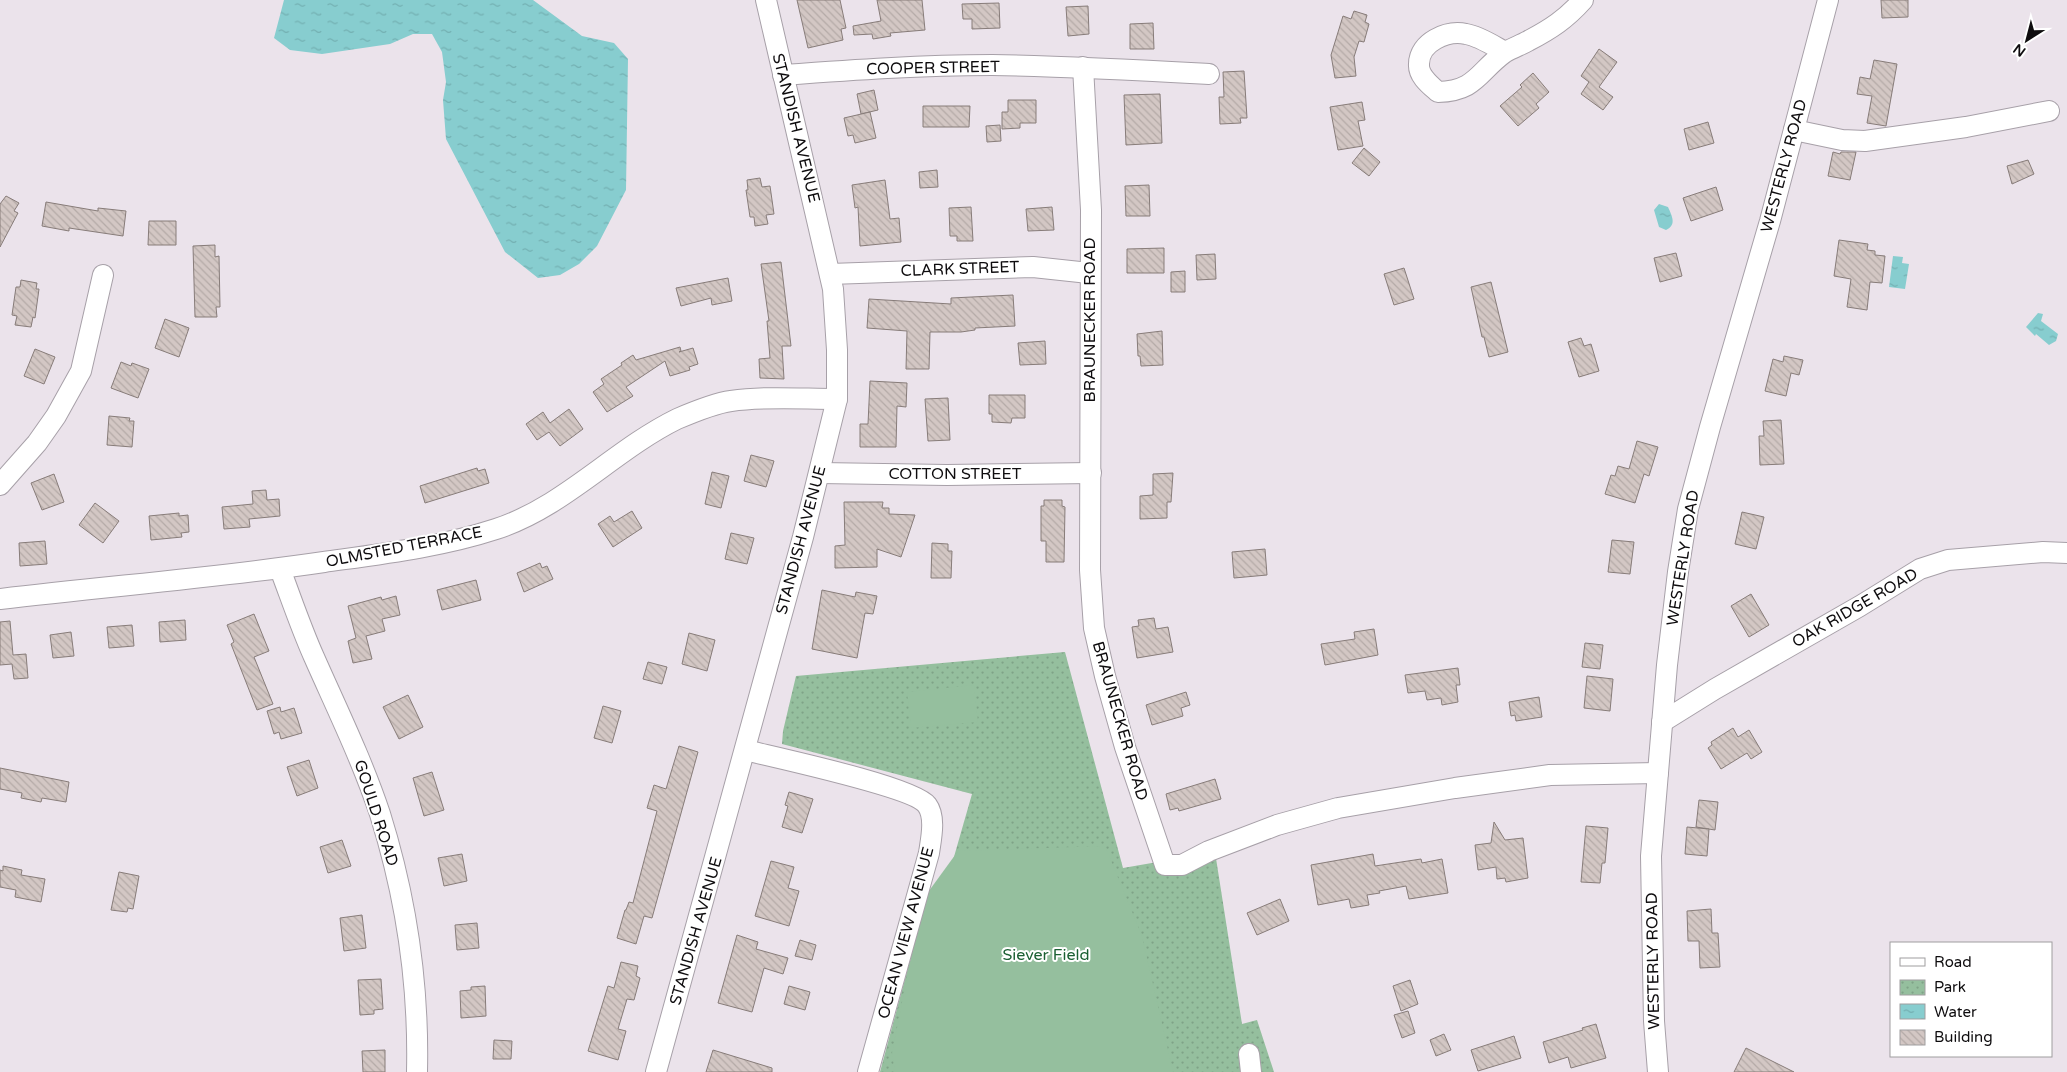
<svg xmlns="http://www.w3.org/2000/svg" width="2067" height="1072" viewBox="0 0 2067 1072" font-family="'Varela Round',sans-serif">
<defs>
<pattern id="park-dots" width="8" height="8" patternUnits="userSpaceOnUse" patternTransform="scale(1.25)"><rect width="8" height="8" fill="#95bf9e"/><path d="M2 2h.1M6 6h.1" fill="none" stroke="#7fa387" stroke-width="1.8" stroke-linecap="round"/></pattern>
<pattern id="water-ripples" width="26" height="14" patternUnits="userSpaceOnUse" patternTransform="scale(1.25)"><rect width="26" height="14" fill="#87cdcf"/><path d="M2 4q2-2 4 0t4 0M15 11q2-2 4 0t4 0" fill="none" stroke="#73afb1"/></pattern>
<pattern id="building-back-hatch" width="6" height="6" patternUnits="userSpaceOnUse" patternTransform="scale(1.25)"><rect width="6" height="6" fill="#d3c7c4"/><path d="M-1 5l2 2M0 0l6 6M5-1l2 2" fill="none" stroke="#b4aaa7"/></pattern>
</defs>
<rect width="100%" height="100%" fill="#ebe3eb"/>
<path fill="url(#park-dots)" d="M1065,652L1123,868L1215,852L1242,1024L1257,1020L1274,1072H880L909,964L937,916L972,794L782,744L783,731L796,676Z"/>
<g fill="#95bf9e">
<path d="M974,685L978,722L911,728L907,692Z"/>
<path d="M1105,846L1142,936L1173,1072H895L892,1053L914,941L926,895L958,851Z"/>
</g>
<g fill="url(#water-ripples)">
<path d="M284,0H533L582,36L614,43L628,59L626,190L597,246L579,264L560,275L538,278L505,252L446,139L443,100L446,82L442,52L432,34H413L390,44L322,54L290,50L274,38Z"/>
<path d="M1659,204L1668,207C1672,216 1677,225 1666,230L1659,227L1654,210Z"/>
<path d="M1893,256L1903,257L1902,263L1909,264L1905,289L1889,287Z"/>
<path d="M2038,313L2043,314L2041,321L2058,334L2056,341L2049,345L2036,334L2035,336L2026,327Z"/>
</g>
<g fill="url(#building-back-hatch)" stroke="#877c79">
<path d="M797,0H840L846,28L841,29L843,40L808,48Z"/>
<path d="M877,0H922L925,30L890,33L891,36L873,39L872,34L854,35L853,26L881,21Z"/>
<path d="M1881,0H1908V17L1882,18Z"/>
<path d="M999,3L1000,28L972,29V19H963L962,4Z"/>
<path d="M1088,6L1089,34L1068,36L1066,7Z"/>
<path d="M1354,11L1367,15L1365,22L1369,24L1364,42L1359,41L1354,57L1356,76L1335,78L1331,55L1343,16L1351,19Z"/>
<path d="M1153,23L1154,49H1130V24Z"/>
<path d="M1599,49L1617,62L1599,87L1613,97L1603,110L1581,94L1589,82L1581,76Z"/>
<path d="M1874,60L1897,64L1886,126L1867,123L1872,96L1857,94L1860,77L1870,79Z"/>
<path d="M1244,71L1247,118H1240L1241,123L1220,124L1219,97H1224L1223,72Z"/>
<path d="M1533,73L1549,92L1536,104L1539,108L1518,126L1500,106L1522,87L1520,85Z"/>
<path d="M874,90L878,110L861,114L857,94Z"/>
<path d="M1160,94L1162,143L1126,145L1124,95Z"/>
<path d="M1008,100H1036V123H1020V128L1002,129V112H1008Z"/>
<path d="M1362,102L1365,120L1358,121L1363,146L1338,150L1330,107Z"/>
<path d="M923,106H970L969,127H923Z"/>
<path d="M870,112L876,138L855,143L853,135L848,136L844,118Z"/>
<path d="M1708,122L1714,143L1689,150L1684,129Z"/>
<path d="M1000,125L1001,141L987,142L986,126Z"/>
<path d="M1364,148L1380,162L1369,176L1352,163Z"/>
<path d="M1833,152L1840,154L1841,152H1856L1850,180L1828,176Z"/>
<path d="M2028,160L2034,174L2012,184L2007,166Z"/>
<path d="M937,170L938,187L920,188L919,172Z"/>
<path d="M760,178L762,187L770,186L774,214L766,215L768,224L755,226L754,217H750L746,190H748L747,180Z"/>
<path d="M885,180L890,219L899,218L901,242L860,246L858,207L855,208L852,185Z"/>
<path d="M1149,185L1150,216H1126L1125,186Z"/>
<path d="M1716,187L1723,210L1691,221L1683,198Z"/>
<path d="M6,196L19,203L14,211L18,213L0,247V204Z"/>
<path d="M46,202L98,211V208L126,211L123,236L69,228V231L42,226Z"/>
<path d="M971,207L973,241H957V236H950L949,208Z"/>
<path d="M1052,207L1054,230L1028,231L1026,209Z"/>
<path d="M149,221H176V245H148Z"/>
<path d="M1839,240L1868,244L1867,250L1875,251V255L1885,256L1882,283L1870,282L1867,310L1847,307L1851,279L1834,276Z"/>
<path d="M215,245V257L219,256L220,307H216L217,317H195L193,246Z"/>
<path d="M1164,248V273H1127V249Z"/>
<path d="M1676,253L1682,276L1660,282L1654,258Z"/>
<path d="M1215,254L1216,279L1197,280L1196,255Z"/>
<path d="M781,262L791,346H782L784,379L760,378L759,359L770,358L767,321H769L761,264Z"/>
<path d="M1404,268L1414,299L1394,305L1384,274Z"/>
<path d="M1185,271V292H1171V272Z"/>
<path d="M728,278L732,301L712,305L711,298L681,306L676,288Z"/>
<path d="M21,280L37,283L36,289H39L35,318L33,317L31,327L15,325L17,316L12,315L16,287H20Z"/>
<path d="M1491,282L1508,352L1489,357L1484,337H1482L1471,287Z"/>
<path d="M1013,295L1015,326L975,328V330L961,332H930L929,369H906L907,331L867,328L869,299L951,304V298Z"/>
<path d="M165,319L189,328L179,357L155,348Z"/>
<path d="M1162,331L1163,365L1141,366L1140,356H1138L1137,334Z"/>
<path d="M1581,338L1584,346L1591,344L1599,371L1579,377L1568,342Z"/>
<path d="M1045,341L1046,364L1020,365L1018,343Z"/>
<path d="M680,347L681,351L679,352L693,348L698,364L689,367L690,370L670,376L665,361L626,387L633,396L607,412L593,392L604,384L601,379L622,365L621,363L633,355L636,360Z"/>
<path d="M35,349L55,357L44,384L24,376Z"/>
<path d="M1784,356L1803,360L1799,375L1791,373L1786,396L1765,391L1773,359L1783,362Z"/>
<path d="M121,362L131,366L132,363L149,369L138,398L111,388Z"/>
<path d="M870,381L907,383L906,407L897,406L896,447H860V424H868Z"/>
<path d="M989,395H1025V418H1012L1011,423L992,422V414H989Z"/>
<path d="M948,398L950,440L928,441L925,399Z"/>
<path d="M569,409L583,429L560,446L549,432L537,440L526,424L543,412L550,423Z"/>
<path d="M109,416L130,418L129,421H134L132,447L107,445Z"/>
<path d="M1781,420L1784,464L1760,465L1759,436H1764L1763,421Z"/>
<path d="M1637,441L1658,447L1649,476L1644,474L1635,503L1605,494L1611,475L1615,476L1618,466L1629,469Z"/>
<path d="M751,455L774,461L766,487L744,481Z"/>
<path d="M477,468L478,471L485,469L489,483L425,503L420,486Z"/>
<path d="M712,472L729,476L721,508L705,504Z"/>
<path d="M1173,473L1171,502H1167V518L1140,519V496L1153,495V474Z"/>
<path d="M54,474L64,502L42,510L31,483Z"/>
<path d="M266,490L267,500L279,499L280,516L249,519L250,527L224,529L222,507L253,504L252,491Z"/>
<path d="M1044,500H1062V506L1065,507L1064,562H1046V541H1041V506H1044Z"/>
<path d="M844,502H883L882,508H889V514L915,515L901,557L877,549V567L835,568V546L845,545Z"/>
<path d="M95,503L119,521L103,543L79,525Z"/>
<path d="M632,511L642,528L613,547L598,524L610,516L614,522Z"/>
<path d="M1742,512L1764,517L1756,549L1735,544Z"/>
<path d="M179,513V516L188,515L189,532L181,533L182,537L151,540L149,516Z"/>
<path d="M731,533L754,538L747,564L725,559Z"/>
<path d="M1612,540L1634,542L1630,574L1608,572Z"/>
<path d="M45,541L47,564L20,566L19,543Z"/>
<path d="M932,543L948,544V551H952L951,578H931Z"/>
<path d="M1265,549L1267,575L1234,578L1232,552Z"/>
<path d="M540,563L542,568L547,566L553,579L524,592L517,573Z"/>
<path d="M476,580L481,600L442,610L437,590Z"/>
<path d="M822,590L855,597L856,592L877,596L873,614L865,613L857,658L812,649Z"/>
<path d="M1751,594L1769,625L1749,637L1731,606Z"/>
<path d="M396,596L400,615L382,619L385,631L366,636L372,659L353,663L348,641L356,638L348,606L381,597L382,600Z"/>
<path d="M254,614L269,651L254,657L273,704L257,710L231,644L234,642L227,625Z"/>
<path d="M1154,618L1156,629L1168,627L1173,652L1137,658L1132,627L1139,626L1138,620Z"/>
<path d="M185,620L186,640L160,642L159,622Z"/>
<path d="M10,621L13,655L26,654L28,678L14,679L12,664L0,665V622Z"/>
<path d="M132,625L134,646L109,648L107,627Z"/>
<path d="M1374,629L1378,655L1325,665L1321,644L1355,639L1354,632Z"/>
<path d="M71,632L74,656L53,658L50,635Z"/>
<path d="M689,633L715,640L707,671L682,664Z"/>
<path d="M1585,643L1603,645L1600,669L1582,667Z"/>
<path d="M648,662L667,667L662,684L643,679Z"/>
<path d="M1458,668L1460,685H1456L1458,702L1442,705L1441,698L1427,700L1425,691L1408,693L1405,675Z"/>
<path d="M1587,676L1613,679L1610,711L1584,708Z"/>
<path d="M1186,692L1190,705L1181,708L1183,716L1152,725L1146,705Z"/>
<path d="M408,695L423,727L399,739L383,707Z"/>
<path d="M1539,697L1542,717L1516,721L1515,715L1511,716L1509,702Z"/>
<path d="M603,706L621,711L612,743L594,738Z"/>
<path d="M280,707L281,712L294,708L302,733L281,739L279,732L274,734L267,711Z"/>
<path d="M1733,728L1738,737L1749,730L1762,752L1751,759L1747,753L1721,769L1708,748L1712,745L1711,742Z"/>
<path d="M679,746L698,752L652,918L644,916L636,944L617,938L625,910H626L629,902L633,903L657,811L647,808L654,785L666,789Z"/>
<path d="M309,760L318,788L297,796L287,767Z"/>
<path d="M0,768L69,782L66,802L42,798L41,802L21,798L22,793L0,789Z"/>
<path d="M432,772L444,810L424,816L413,778Z"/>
<path d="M1215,779L1221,799L1179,811L1178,808L1170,810L1166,794Z"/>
<path d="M789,792L813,799L802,833L782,827L788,806L785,805Z"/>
<path d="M1699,800L1718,802L1715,830L1696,827Z"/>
<path d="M1494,822L1505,840L1523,838L1528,878L1506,882L1505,878L1497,879L1496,867L1478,870L1475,845L1491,843Z"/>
<path d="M1586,826L1608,828L1605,863H1602L1600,883L1581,882Z"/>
<path d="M1687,827L1709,829L1707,856L1685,854Z"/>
<path d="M342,840L351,866L328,873L320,847Z"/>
<path d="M462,854L467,881L444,886L438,858Z"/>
<path d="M1373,854L1375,866L1421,859L1422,863L1442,859L1448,893L1409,899L1406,886L1379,891L1380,893L1367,895L1369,905L1351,908L1349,899L1318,905L1311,865Z"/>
<path d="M771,861L794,867L788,888L799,891L789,926L755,916Z"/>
<path d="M3,866L22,870L21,875L45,879L41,902L15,897L16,890L0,887V870L3,871Z"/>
<path d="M119,872L139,876L133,909L128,908L127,912L111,910Z"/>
<path d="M1280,899L1289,921L1257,935L1247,913Z"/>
<path d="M1711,909L1712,933H1718L1720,967L1700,968L1699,941H1688L1687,911Z"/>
<path d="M362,915L366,948L344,951L340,918Z"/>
<path d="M477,923L479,948L457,950L455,925Z"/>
<path d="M737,935L758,942L756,949L788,958L783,974L764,968L752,1012L718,1003Z"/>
<path d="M800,940L816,945L812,960L795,956Z"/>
<path d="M621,962L638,966L636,976L640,978L634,1000L627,999L618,1029L626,1031L618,1060L588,1051L608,986L614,988Z"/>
<path d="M381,979L383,1009L374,1010V1014L360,1015L358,980Z"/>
<path d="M1410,980L1418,1004L1401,1011L1393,986Z"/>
<path d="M485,986L486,1016L461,1018L460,991L471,990V987Z"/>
<path d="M789,986L810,992L805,1010L784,1004Z"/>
<path d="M1408,1011L1415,1033L1402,1038L1394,1015Z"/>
<path d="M1596,1024L1606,1058L1571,1068L1568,1057L1549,1063L1543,1042L1583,1030L1582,1028Z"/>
<path d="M1444,1034L1451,1050L1436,1056L1430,1040Z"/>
<path d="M1514,1036L1521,1058L1478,1071L1471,1050Z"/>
<path d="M494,1040L512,1041L511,1059H493Z"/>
<path d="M1746,1048L1794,1072H1734Z"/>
<path d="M385,1050V1072H363L362,1051Z"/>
<path d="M713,1050L772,1068V1072H706Z"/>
</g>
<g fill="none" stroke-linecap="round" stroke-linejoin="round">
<g stroke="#a7a0a8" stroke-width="22">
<g id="minor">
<path d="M1505,52C1494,46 1479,36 1466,34C1447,30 1419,42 1419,64C1418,76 1430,85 1438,92C1476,91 1478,72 1504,53C1512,48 1521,45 1528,41C1551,29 1566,19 1583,0"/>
<path d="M1083,67L1091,210L1090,570L1094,628L1105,676L1125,747L1165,865H1182L1209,851L1277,825L1338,808L1455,788L1550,775L1658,773"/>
<path d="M783,75C852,70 922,65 992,65C1064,66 1136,70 1209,74"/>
<path d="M1794,130L1842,140L1865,141L1966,127L2049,111"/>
<path d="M830,274L1033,267L1089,273"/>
<path d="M820,473L947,475L1091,473"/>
<path d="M0,485L37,443L56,416L81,371L103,275"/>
<path d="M280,569C291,598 301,628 314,657C337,709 362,760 380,814C406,897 419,985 417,1072"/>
<path d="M0,599C108,586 216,578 324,562C381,554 441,547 496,529C564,507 614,450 677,419C691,413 716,403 731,401C765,396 802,399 837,399"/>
<path d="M1662,722L1715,689L1860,606L1920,569L1948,560L2043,552L2067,553"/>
<path d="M745,750C773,757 914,787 927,805C936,817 931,839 929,853L868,1072"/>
<path d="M1249,1054L1251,1072"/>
<path d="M656,1072L803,537L837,399V350L833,289L766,0"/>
<path d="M1658,1072L1654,1021L1651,856L1667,665L1678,572L1688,509L1710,427L1770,221L1828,0"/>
</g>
</g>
<use href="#minor" stroke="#fff" stroke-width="20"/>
</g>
<g text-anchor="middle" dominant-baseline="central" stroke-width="4" stroke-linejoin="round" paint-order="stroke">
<g font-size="16" fill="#0e0c0e" stroke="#fff">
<text transform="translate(933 68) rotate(-1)">COOPER STREET</text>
<text transform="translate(796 128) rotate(76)">STANDISH AVENUE</text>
<text transform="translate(1784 166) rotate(-75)">WESTERLY ROAD</text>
<text transform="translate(960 269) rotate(-2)">CLARK STREET</text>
<text transform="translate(1090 320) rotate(-90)">BRAUNECKER ROAD</text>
<text x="955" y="474">COTTON STREET</text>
<text transform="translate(801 540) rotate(-75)">STANDISH AVENUE</text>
<text transform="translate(404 547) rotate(-11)">OLMSTED TERRACE</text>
<text transform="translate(1683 558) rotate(-81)">WESTERLY ROAD</text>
<text transform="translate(1855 608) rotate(-30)">OAK RIDGE ROAD</text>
<text transform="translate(1120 721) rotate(74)">BRAUNECKER ROAD</text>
<text transform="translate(376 813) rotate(72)">GOULD ROAD</text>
<text transform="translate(696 931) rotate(-74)">STANDISH AVENUE</text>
<text transform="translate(906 933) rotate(-75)">OCEAN VIEW AVENUE</text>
<text transform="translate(1653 961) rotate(-91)">WESTERLY ROAD</text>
</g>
<g font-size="16" fill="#1b6033" stroke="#fff">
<text x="1046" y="955">Siever Field</text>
</g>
</g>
<rect x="1890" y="942" width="162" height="115" fill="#ffffff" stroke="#9f9e9f"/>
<rect x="1900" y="958" width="25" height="8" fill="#ffffff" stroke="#9f9e9f"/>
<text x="1934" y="967" font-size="15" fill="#0e0c0e">Road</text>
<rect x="1900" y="980" width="25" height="15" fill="url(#park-dots)" stroke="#9f9e9f"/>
<text x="1934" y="992" font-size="15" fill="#0e0c0e">Park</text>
<rect x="1900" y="1004" width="25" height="15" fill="url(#water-ripples)" stroke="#9f9e9f"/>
<text x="1934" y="1017" font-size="15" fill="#0e0c0e">Water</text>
<rect x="1900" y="1030" width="25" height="15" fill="url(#building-back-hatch)" stroke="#9f9e9f"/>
<text x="1934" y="1042" font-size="15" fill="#0e0c0e">Building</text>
<g transform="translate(2027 40) rotate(216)" stroke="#ffffff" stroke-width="4" paint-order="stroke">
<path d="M0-4L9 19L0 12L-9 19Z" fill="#0e0c0e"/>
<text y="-8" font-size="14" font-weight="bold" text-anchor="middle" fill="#0e0c0e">N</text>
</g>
</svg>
